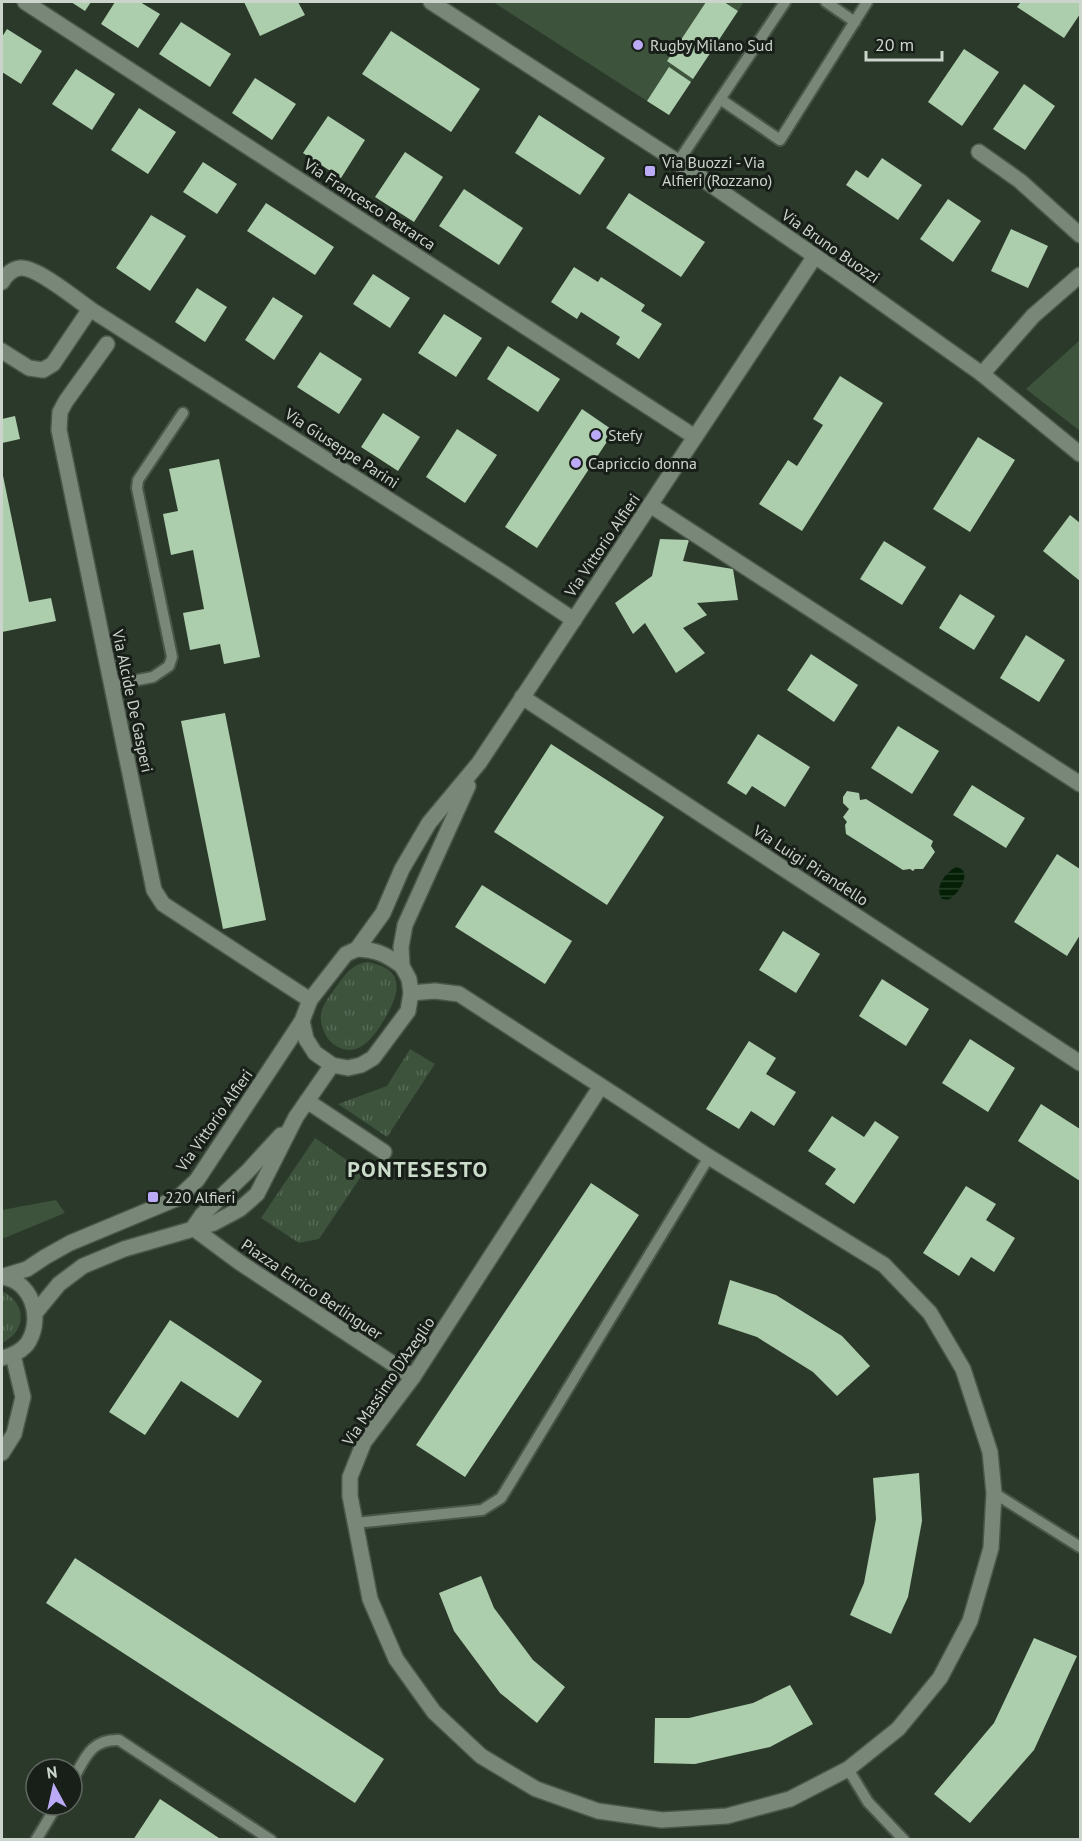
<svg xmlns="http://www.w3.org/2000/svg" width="1082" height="1841" viewBox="0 0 1082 1841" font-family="'PT Sans',sans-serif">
<defs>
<pattern id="grass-tufts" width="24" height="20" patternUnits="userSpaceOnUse" patternTransform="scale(1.5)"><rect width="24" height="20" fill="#3d533c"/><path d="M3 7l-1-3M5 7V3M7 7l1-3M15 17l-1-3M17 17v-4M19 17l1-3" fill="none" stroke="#586b57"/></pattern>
<pattern id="water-rules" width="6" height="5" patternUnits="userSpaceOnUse" patternTransform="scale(1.5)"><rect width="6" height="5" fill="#041f05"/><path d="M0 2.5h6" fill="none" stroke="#273f28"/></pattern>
</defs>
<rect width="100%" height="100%" fill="#2b392b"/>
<g fill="url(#grass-tufts)">
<path d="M367,962C407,969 400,993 384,1020C373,1038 357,1061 333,1044C328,1040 325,1035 323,1029C316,1012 326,1001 336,987C341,980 347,971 354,967C358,964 363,963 367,962Z"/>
<path d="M410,1049L435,1064L387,1137L338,1104L387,1086Z"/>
<path d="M315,1138L364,1172L319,1239L299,1243L261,1218Z"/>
<path d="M2,1291C27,1303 27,1331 2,1343Z"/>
</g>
<g fill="#3d533c">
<path d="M493,2H744L669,115Z"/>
<path d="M1080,340V431L1026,389Z"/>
<path d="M56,1200L65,1213L2,1239V1210Z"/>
</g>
<path fill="url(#water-rules)" d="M956,867C973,870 961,891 951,898C947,901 946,899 942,899C934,887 945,873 956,867Z"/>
<g fill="#adceac">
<path d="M71,2H91L85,11Z"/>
<path d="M115,2H140L160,14L138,48L101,24Z"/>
<path d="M244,2H298L305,15L260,36Z"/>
<path d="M706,2H724L738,11L693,79L667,61Z"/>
<path d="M1021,2H1080V14L1064,38L1017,7Z"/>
<path d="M181,22L231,54L210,87L159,54Z"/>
<path d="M7,29L42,51L21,84L2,72V37Z"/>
<path d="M391,31L480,89L451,132L362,74Z"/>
<path d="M964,49L999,72L962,126L928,102Z"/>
<path d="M669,67L691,82L669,115L647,101Z"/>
<path d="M76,69L115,94L92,130L52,104Z"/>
<path d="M255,78L296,104L272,140L232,113Z"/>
<path d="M1024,84L1055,106L1025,150L993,129Z"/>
<path d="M139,108L176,132L148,174L111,150Z"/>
<path d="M539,115L605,158L580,195L515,153Z"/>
<path d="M328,116L365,140L341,178L303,153Z"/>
<path d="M405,152L443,177L414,222L375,197Z"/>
<path d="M882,158L922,185L898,220L846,185L856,170L868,178Z"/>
<path d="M203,162L237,184L217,214L183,192Z"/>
<path d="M464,189L523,228L499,265L439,226Z"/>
<path d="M629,193L705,242L681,277L606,228Z"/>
<path d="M948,199L981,221L953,262L920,239Z"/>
<path d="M266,203L334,247L315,275L247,231Z"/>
<path d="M151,215L186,236L150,291L116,268Z"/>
<path d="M1011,229L1048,246L1028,288L991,271Z"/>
<path d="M574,267L598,282L601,277L645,305L641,311L662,324L639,359L616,344L620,337L581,312L577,319L551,302Z"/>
<path d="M373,274L410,298L390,328L353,304Z"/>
<path d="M197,288L227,307L205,342L175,322Z"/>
<path d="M273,297L303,316L274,360L245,340Z"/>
<path d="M444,314L482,338L456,377L418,353Z"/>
<path d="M508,346L560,379L538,412L487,379Z"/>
<path d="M320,352L362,379L339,414L297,387Z"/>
<path d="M840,376L883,403L802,531L759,504L788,460L797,466L823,425L813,419Z"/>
<path d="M582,409L614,431L537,548L505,527Z"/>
<path d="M383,413L420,437L398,471L361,447Z"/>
<path d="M15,416L20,439L2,443V419Z"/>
<path d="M457,429L497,455L465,503L426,477Z"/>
<path d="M978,437L1015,460L970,532L933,509Z"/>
<path d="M219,459L260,657L224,664L220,644L190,650L183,613L204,609L193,550L171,555L163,514L178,511L169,469Z"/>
<path d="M2,471L29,602L51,598L56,621L2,632Z"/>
<path d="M1070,515L1080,523V581L1043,551Z"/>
<path d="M660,539L689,540L683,561L733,569L738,600L697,603L707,615L683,628L705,653L676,673L645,623L633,634L615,603L652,576Z"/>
<path d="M884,541L926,567L902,605L860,579Z"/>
<path d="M960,594L995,616L974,650L939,628Z"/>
<path d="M1026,635L1065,660L1039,702L1000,678Z"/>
<path d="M811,654L858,685L834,722L787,690Z"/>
<path d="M225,713L266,920L223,929L181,721Z"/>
<path d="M898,726L939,751L912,794L871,768Z"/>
<path d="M758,734L810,767L785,807L752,786L746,795L727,783Z"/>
<path d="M551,744L664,817L607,905L494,832Z"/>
<path d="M972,785L1025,818L1006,848L953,815Z"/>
<path d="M847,791L859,793L860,800L866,799L933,841L931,846L935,852L923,869H915L913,871L910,869L903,870L846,834L845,825L847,822L843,817L849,809L843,803V797Z"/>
<path d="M1057,854L1080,869V935L1067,956L1014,922Z"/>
<path d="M482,885L572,941L545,984L455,927Z"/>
<path d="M783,931L820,954L796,993L759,970Z"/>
<path d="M882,979L929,1009L906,1046L859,1016Z"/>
<path d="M970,1039L1015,1068L988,1112L942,1083Z"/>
<path d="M749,1041L776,1058L766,1074L796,1092L774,1126L751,1111L739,1129L706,1109Z"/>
<path d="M1041,1104L1080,1129V1181L1018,1141Z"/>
<path d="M832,1116L864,1137L875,1121L899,1137L854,1204L825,1184L836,1169L808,1151Z"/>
<path d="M591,1183L639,1215L465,1477L416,1445Z"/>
<path d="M966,1186L996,1204L986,1220L1015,1238L994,1272L971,1257L959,1276L923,1253Z"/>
<path d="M730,1280L776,1295L842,1336L870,1366L837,1396L813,1372L757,1337L718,1324Z"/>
<path d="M170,1320L262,1381L238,1418L181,1381L145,1435L109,1412Z"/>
<path d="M919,1473L922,1521L908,1597L891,1634L850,1615L864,1583L876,1519L873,1478Z"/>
<path d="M75,1558L384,1759L355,1803L46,1603Z"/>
<path d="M481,1576L494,1608L533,1660L565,1687L537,1723L500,1693L454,1631L439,1593Z"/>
<path d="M1034,1638L1077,1656L1034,1750L970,1823L934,1794L994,1723Z"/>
<path d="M790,1685L813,1724L770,1747L695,1764L654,1763L655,1718H689L753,1703Z"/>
<path d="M160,1799L222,1840H133Z"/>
</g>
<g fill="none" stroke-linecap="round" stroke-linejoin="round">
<g stroke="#4a564a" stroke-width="14">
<g id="lane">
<path d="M826,2L855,22"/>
<path d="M720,99L780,140L867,2"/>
<path d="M678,162L785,2"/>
<path d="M112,685L153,677L169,666L172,657L137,488L138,480L183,413"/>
<path d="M994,1493L1080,1547"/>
<path d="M355,1523L482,1510L501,1498L709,1157"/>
<path d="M848,1769L868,1802L904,1840"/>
<path d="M72,1781C85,1759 90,1739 119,1740L271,1840"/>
<path d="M36,1840L57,1805"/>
</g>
</g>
<g stroke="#4a564a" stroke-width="18">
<g id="street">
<path d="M25,2L695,437"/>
<path d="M979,152L1020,181L1080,235"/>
<path d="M2,282C6,275 11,269 20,268C36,266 76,299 90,309L502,572L574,620"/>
<path d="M107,344L66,401L60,412L59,430L154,890L163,904L310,1000"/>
<path d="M2,351L29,368L43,370L53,364L90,309"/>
<path d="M982,374L1033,316L1080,275"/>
<path d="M650,505L1080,784"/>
<path d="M522,697L1080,1063"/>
<path d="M357,949C377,950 385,954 402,966"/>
<path d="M411,993L435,991L459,994L618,1097L709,1157L884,1265L930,1313L963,1369L990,1452L994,1493L991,1548L970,1621L940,1678L898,1729L848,1769L790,1799L727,1816L662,1820L598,1811L536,1789L481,1756L434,1712L396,1659L370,1599L350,1496V1477L364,1442L413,1377L601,1086"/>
<path d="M302,1021L306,1039L315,1053L332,1065L348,1068L361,1065L373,1058L408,1011L411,993L409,979L402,966L401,947L405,925L468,786"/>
<path d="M307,1101L384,1152"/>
<path d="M193,1228L239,1262L413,1377"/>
<path d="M193,1228L202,1215L247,1172L281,1135"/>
<path d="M4,1276L27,1269L45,1257L70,1243L178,1198L197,1180L302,1021L310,1000L346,954L357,949L383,913L402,869L429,823L479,763L815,256"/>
<path d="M36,1312L59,1284L83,1266L124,1249L214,1223L240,1209L257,1194L296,1117L332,1065"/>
<path d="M2,1453L14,1434L23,1397L13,1355"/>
</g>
</g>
<g stroke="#4a564a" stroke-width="18">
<g id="secondary">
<path d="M431,2L678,162L841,274L982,374L1080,454"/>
<path d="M2,1277C31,1281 43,1316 29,1341C24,1350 12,1356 2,1358"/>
</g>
</g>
<use href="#lane" stroke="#788777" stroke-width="10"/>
<use href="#street" stroke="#788777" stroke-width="15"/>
<use href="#secondary" stroke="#788777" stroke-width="15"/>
</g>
<g fill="#bbaaf6" stroke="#181e18" stroke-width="2">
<circle cx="638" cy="45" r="6"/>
<rect x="644" y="165" width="12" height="12" rx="3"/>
<circle cx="596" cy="435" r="6"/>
<circle cx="576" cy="463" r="6"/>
<rect x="147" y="1191" width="12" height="12" rx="3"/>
</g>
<g text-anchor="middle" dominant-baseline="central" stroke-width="6" stroke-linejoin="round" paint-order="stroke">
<g font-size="16" fill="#ccd5cc" stroke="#181e18" text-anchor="start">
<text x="650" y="45">Rugby Milano Sud</text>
<text x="662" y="162">Via Buozzi - Via<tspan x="662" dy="18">Alfieri (Rozzano)</tspan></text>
<text x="608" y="435">Stefy</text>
<text x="588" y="463">Capriccio donna</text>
<text x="165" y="1197">220 Alfieri</text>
</g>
<g font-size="16" fill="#ccd5cc" stroke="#181e18">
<text transform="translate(370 204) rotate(33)">Via Francesco Petrarca</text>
<text transform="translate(831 246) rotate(35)">Via Bruno Buozzi</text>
<text transform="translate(342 448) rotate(33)">Via Giuseppe Parini</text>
<text transform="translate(602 545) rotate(-56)">Via Vittorio Alfieri</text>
<text transform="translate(133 701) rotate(78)">Via Alcide De Gasperi</text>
<text transform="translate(811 865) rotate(33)">Via Luigi Pirandello</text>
<text transform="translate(214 1120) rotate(-55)">Via Vittorio Alfieri</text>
<text transform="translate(312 1289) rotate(34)">Piazza Enrico Berlinguer</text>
<text transform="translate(388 1381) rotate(-56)">Via Massimo D'Azeglio</text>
</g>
<g font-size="22" font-weight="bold" letter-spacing="1.5" fill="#cbdcca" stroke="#181e18">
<text x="418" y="1169">PONTESESTO</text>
</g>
</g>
<rect width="1082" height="1841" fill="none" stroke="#ccd5cc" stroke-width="6"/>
<g transform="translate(54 1787) rotate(352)"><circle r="28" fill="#181e18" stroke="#606760" stroke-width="1.5"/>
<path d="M0-4.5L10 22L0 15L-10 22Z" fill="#bbaaf6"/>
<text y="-9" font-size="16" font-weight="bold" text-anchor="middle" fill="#ccd5cc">N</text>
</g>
<path d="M866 51v9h76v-9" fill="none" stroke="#ccd5cc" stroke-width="3"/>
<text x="875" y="51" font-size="18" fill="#ccd5cc" stroke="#181e18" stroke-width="4.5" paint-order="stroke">20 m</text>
</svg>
